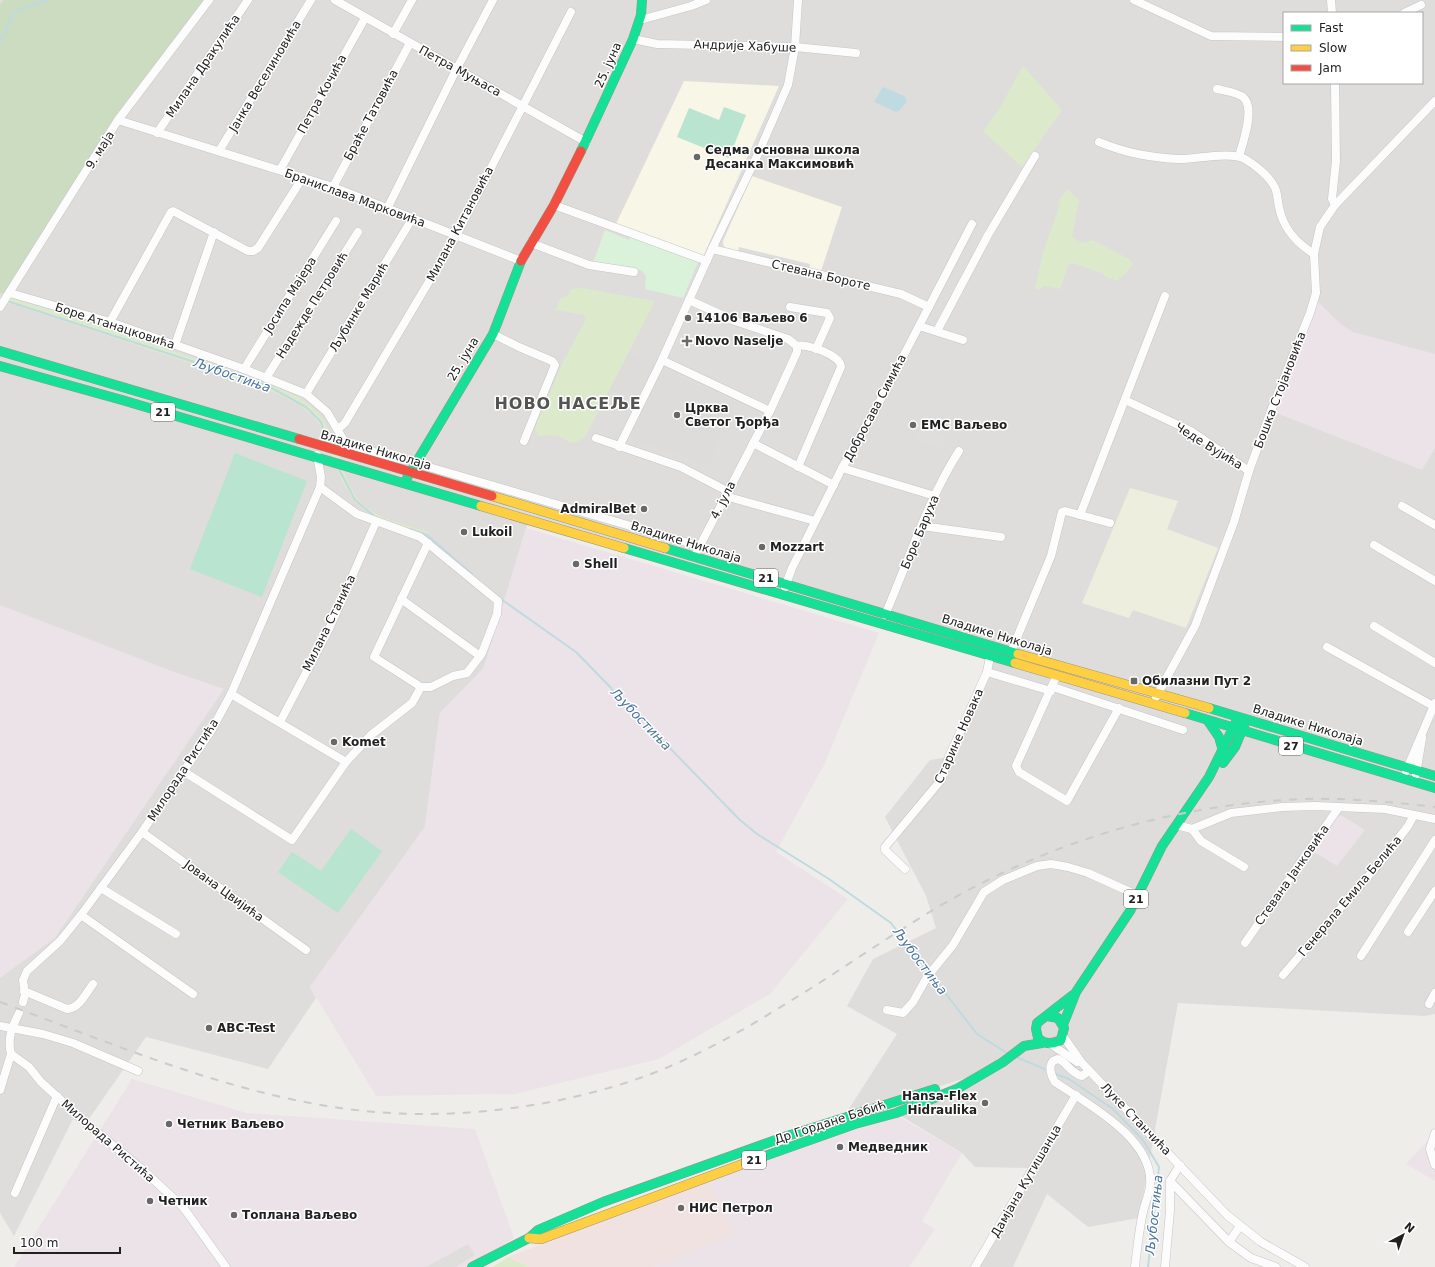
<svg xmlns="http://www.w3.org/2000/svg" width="1435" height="1267" viewBox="0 0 1435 1267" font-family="'DejaVu Sans',sans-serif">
<rect width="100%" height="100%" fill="#efedea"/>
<path fill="#dedddb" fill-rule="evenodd" d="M0,0H1435V1014L1425,1016L1178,1003L1139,1218L1088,1227L1047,1194L1013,1267H972L1031,1168L975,1167L962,1153L896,1113L965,1078L843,1118L897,1034L847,1006L873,959L936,928L926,896L885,817L930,760L949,757L990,657L529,519L484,668L440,713L425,827L310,987L316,998L268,1069L146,1037L84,1126L73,1119L14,1236L0,1213ZM1284,13H1422V83H1284Z"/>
<path fill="#f0e2e1" d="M710,1181L735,1234L655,1267H529L508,1257Z"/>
<g fill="#ece3e8">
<path d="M1314,298L1342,325L1353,332L1435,354V448L1422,470L1271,411Z"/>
<path d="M526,528L879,633L824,765L776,852L848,899L770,994L659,1059L515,1094L376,1096L310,987L425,827L440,713L484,668Z"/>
<path d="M0,605L169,670L224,689L55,938L0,978Z"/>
<path d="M1341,815L1365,830L1337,866L1311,850L1334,819Z"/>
<path d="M132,1079L247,1113L475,1129L514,1238L472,1267H14Z"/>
<path d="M896,1115L962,1153L922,1221L935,1229L909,1267H655L735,1234L710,1181Z"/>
<path d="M1435,1133V1181L1406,1164Z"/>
</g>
<g fill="#f7f6e7">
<path d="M684,81L779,86L702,259L614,228Z"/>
<path d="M752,176L842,207L821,271L809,269L810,264L739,247L738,252L724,247L723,241Z"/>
</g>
<path fill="#dddcdb" d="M630,352L736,403L707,467L688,457L627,439L643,406L610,390Z"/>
<path fill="#eeeede" d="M1130,488L1178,501L1167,529L1218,548L1186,628L1133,610L1129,618L1082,603Z"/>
<g fill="#dceacb">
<path d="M1023,66L1062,110L1022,167L983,131L999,109Z"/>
<path d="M1067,189L1079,200L1072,237L1082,243L1093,240L1129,259L1133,264L1126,273L1117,281L1106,277L1102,273L1072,263L1068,266L1060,289L1044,286L1039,290L1035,288L1043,252L1060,205L1058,202Z"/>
<path d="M581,288L655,301L585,437C564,450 572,438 557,436C551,435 544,436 538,436L535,428L562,364L586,319L584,315L556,310L560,299L567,296L572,289Z"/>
<path d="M0,295L54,311L243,375C267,384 298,393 316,411C327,422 332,438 337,452C343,467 347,483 356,496C371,519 405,524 428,532L426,537L373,518L354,501L343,483L319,423L310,413L297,404L267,389L12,304H0Z"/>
<path d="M508,1257L529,1267H493Z"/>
</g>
<path fill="#cbdcc1" d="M4,0H209L118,120L10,293H0V5Z"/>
<path fill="#daf2d9" d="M605,230L629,240L630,237L698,262L683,298L645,289L646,276L641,270L593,263Z"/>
<g fill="#b8e4d0">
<path d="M724,107L746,115L729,158L677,137L689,108L719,120Z"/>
<path d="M235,453L307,481L262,597L190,569Z"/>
<path d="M351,829L382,851L338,913L278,872L292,852L321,871Z"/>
</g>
<g fill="#dfdedd">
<path d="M921,426L947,438L941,450L916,439Z"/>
<path d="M468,1244L475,1255L456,1267H426Z"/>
</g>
<path fill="#bfdae0" d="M883,87L904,96L907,101L899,111L896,112L874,102Z"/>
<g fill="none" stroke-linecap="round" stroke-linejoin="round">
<g stroke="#bfdae0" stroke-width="2">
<path d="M0,42L14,13L47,0"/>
<path d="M7,301L268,386L306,407L321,422L327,441"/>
<path d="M339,469L355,500L374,516"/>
<path d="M410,529L427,535L472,574"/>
<path d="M501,599L576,652L740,820L757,834L829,879L891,923L929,972"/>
<path d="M932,976L977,1034L1007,1053"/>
<path d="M1016,1057L1049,1071"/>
<path d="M1053,1073L1069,1079L1113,1109L1143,1140L1159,1167L1148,1267"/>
</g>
<g stroke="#c6c5c4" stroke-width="9">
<g id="street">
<path d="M335,0L586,142"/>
<path d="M1134,0L1211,36L1284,37"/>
<path d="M1331,0L1332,13"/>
<path d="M1404,13L1421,5"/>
<path d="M640,20L691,6L706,0"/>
<path d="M393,34L412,0"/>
<path d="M633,39L657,44L795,47L856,53"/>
<path d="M1335,83L1336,161L1332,199L1335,205"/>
<path d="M1217,89C1225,91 1238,92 1244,98C1255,109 1243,143 1239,156"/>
<path d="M118,120L333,187L521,261"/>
<path d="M157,133L248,0"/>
<path d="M1099,142C1123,152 1153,158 1179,159C1196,159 1231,151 1245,159C1255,165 1269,176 1274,186C1278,192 1277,200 1279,207C1283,228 1295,242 1314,254"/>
<path d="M219,151L311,0"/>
<path d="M280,170L365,18"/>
<path d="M333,187L410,43"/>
<path d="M554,205L707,261"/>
<path d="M387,209L456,70L493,0"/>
<path d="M531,243L589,265L634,272"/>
<path d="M712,249L901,294L929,307"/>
<path d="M10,293L110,322L244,369L306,394L327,412L346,444L403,460"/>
<path d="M689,300L735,321L788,339L797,346V352L770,411L694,557"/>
<path d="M0,307L118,120L209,0"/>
<path d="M790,307L827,313L830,318L816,349"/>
<path d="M110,322L171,212L173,211L248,251H253L258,248L303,177"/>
<path d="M919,326L963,340"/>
<path d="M937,331L988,235L1035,156"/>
<path d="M493,334L519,347L552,361L555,365L524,441"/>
<path d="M175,345L214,232"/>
<path d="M797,346C806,343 841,355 841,367L798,467"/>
<path d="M662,360L770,411"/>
<path d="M244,369L336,221"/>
<path d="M266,378L358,232"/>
<path d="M306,394L412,219"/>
<path d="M1125,400L1191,431L1249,471"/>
<path d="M338,429L345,423L456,236L571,12"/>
<path d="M596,438L681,467L727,491"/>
<path d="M753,443L834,485"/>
<path d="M619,447L662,360L712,249L758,154L788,85L795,47L798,0"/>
<path d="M415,463L699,546"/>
<path d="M842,468L935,496"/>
<path d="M320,487L357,514L420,537L498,601L497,614L482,653L480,656L401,599"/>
<path d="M725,496L815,521"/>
<path d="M1402,506L1435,525"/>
<path d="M1080,515L1165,296"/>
<path d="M922,526L1001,537"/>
<path d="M1374,545L1435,581"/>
<path d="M785,587L792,568L842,468L881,399L972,224"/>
<path d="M885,615C909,560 927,501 959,451"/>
<path d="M1374,626L1435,663"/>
<path d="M1327,647L1435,707"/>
<path d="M1011,652L1051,556L1062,512L1065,511L1110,523"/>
<path d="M987,672L1051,691"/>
<path d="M1056,677L1016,766L1019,772L1067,801L1119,708"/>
<path d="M421,687L374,657L428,543"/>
<path d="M1053,687L1183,730"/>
<path d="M231,694L346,762"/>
<path d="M1156,697L1195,626L1234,522L1249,471L1271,411L1310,313L1316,293L1314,254L1320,227L1335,205L1435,101"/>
<path d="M280,722L329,629L376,522"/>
<path d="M183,771L292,840L346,762L371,735L412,703L421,687H431L453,676L467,673L480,656"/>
<path d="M1406,771L1435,703"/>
<path d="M1416,774L1422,738"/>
<path d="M1176,825L1192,829L1231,813L1282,807L1315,806L1385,809L1435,819"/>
<path d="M1192,829L1201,841L1244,867"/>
<path d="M142,832L306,950"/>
<path d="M905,869L885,850V847L941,780L949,757L987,672L990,657"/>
<path d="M101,888L176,934"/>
<path d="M81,915L193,994"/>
<path d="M1408,932L1435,891"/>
<path d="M1245,943L1339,807"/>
<path d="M1361,956L1435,840"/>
<path d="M1283,975L1383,859L1408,826L1414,815"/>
<path d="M24,991L67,1009C79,1009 86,993 93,984"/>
<path d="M23,1002L25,994L23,980L27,971L60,941L81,915L142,832L211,731L231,694L320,487L321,477L317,455"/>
<path d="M1429,1004L1435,993"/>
<path d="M887,1010L903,1013L913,1002L927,977L953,945L984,892L1003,880L1037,866L1051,864L1068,867L1088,873L1137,895"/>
<path d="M19,1013C12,1027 7,1038 11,1054L29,1067L41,1082L87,1124L142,1169L183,1207L226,1267"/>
<path d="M0,1026L43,1034L73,1043L138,1071"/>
<path d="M1063,1036L1082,1063L1227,1215L1261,1242L1305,1267"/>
<path d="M1052,1045L1077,1062"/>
<path d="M1089,1071L1082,1076C1070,1073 1067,1062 1058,1059L1053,1061C1048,1067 1051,1076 1055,1082C1087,1104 1155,1139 1150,1186C1149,1195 1145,1203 1143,1212C1139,1230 1137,1249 1135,1267"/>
<path d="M0,1090L11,1054"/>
<path d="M1435,1133L1430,1149L1435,1165"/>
<path d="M1170,1181L1229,1242L1251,1258L1276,1267"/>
<path d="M15,1193L57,1096"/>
<path d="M1229,1242L1240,1226"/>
<path d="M975,1267L1076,1095"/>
<path d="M1165,1267L1170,1211V1181L1180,1165"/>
</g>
</g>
<g stroke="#989882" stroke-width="10">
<g id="fast">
<path d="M581,151L633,39L641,15L642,0"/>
<path d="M0,351L299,439"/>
<path d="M0,366L122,400L481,506"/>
<path d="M407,478L493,334L521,261"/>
<path d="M624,548L1015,663"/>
<path d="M665,548L1018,654"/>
<path d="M1209,708L1435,776"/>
<path d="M1185,713L1435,788"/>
<path d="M1208,721L1219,737L1223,751"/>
<path d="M1223,763L1235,747L1245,723"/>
<path d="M1047,1016L1058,1018L1064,1028L1061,1040C1053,1044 1045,1045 1038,1038L1036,1029L1037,1023L1073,995"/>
<path d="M1063,1025L1076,992L1130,911L1162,846L1209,777L1237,720"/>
<path d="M759,1158L855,1124L896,1113L957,1089L1003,1062L1024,1046L1042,1043"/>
<path d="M472,1267L529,1238L538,1230L603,1202L784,1137L935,1089"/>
</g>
</g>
<g stroke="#989882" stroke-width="10">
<g id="slow">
<path d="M492,496L665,548"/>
<path d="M481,506L624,548"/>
<path d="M1018,654L1209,708"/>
<path d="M1015,663L1185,713"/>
<path d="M529,1238L541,1239L759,1158"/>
</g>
</g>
<g stroke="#989882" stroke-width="10">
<g id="jam">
<path d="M521,261L554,205L581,151"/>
<path d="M299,439L492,496"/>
</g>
</g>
<use href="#street" stroke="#fdfcfc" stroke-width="8"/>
<use href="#fast" stroke="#16e098" stroke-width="9"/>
<use href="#slow" stroke="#ffcf43" stroke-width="9"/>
<use href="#jam" stroke="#f24e42" stroke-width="9"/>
<path stroke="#cbcbcb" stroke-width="2" stroke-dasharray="8 8" stroke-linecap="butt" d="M0,1002C138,1053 277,1115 426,1114C500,1114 582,1100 651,1074C698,1056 744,1030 787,1003C852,964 914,917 982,883C1082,832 1193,803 1305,799C1349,798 1392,802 1435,807"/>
</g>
<g fill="#696867" stroke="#fff" stroke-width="1.5">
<circle cx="697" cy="157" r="4"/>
<circle cx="688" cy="318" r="4"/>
<path d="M685 335h4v4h4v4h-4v4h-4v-4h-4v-4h4z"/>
<circle cx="677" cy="415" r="4"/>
<circle cx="913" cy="425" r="4"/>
<circle cx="644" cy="509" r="4"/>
<circle cx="464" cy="532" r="4"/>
<circle cx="762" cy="547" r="4"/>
<circle cx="576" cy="564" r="4"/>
<rect x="1130" y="677" width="8" height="8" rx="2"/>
<circle cx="334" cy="742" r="4"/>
<circle cx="209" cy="1028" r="4"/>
<circle cx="985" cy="1103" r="4"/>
<circle cx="169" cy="1124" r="4"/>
<circle cx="840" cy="1147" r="4"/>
<circle cx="150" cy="1201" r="4"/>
<circle cx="681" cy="1208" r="4"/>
<circle cx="234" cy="1215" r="4"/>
</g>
<g text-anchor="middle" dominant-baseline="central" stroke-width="3" stroke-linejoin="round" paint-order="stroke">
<g fill="#fff" stroke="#646464" stroke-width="1">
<rect x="151" y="403" width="24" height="18" rx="3"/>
<rect x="754" y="569" width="24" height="18" rx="3"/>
<rect x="1279" y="737" width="24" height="18" rx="3"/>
<rect x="1124" y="890" width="24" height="18" rx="3"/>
<rect x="742" y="1151" width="24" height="18" rx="3"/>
</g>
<g font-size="11" font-weight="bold" fill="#212121">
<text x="163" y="412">21</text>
<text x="766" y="578">21</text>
<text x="1291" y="746">27</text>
<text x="1136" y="899">21</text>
<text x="754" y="1160">21</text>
</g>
<g font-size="12" fill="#212121" stroke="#fff">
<text transform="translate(745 46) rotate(2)">Андрије Хабуше</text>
<text transform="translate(608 65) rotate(-66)">25. јуна</text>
<text transform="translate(203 66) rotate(-56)">Милана Дракулића</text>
<text transform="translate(460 71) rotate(29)">Петра Муњаса</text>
<text transform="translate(265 76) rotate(-59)">Јанка Веселиновића</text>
<text transform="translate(322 94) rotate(-61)">Петра Кочића</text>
<text transform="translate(371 115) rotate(-62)">Браће Татовића</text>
<text transform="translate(100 150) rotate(-58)">9. маја</text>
<text transform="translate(355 198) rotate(20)">Бранислава Марковића</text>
<text transform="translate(460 224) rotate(-62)">Милана Китановића</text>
<text transform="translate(821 275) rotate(13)">Стевана Бороте</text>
<text transform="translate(290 295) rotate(-58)">Јосипа Мајера</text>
<text transform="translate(312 305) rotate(-58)">Надежде Петровић</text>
<text transform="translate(359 307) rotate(-59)">Љубинке Марић</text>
<text transform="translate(115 326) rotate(18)">Боре Атанацковића</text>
<text transform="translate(463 359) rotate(-59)">25. јуна</text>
<text transform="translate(1280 390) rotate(-69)">Бошка Стојановића</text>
<text transform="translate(875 408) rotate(-62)">Добросава Симића</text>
<text transform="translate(1209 446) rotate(32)">Чеде Вујића</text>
<text transform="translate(376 450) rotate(16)">Владике Николаја</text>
<text transform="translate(723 500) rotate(-63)">4. јула</text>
<text transform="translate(920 532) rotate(-67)">Боре Баруха</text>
<text transform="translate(686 542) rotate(17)">Владике Николаја</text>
<text transform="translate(329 623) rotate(-64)">Милана Станића</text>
<text transform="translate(997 635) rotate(17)">Владике Николаја</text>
<text transform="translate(1308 725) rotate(17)">Владике Николаја</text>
<text transform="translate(959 736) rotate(-66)">Старине Новака</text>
<text transform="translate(183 770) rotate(-57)">Милорада Ристића</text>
<text transform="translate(1292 875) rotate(-55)">Стевана Јанковића</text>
<text transform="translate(224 891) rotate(36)">Јована Цвијића</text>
<text transform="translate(1350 896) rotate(-50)">Генерала Емила Белића</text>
<text transform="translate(1136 1119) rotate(46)">Луке Станчића</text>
<text transform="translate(830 1122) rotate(-18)">Др Гордане Бабић</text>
<text transform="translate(108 1141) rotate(41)">Милорада Ристића</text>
<text transform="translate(1026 1181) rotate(-60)">Дамјана Кутишанца</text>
</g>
<g font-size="12" font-weight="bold" fill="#212121" stroke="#fff" text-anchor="start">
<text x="705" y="150">Седма основна школа<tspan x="705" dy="14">Десанка Максимовић</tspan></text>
<text x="696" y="318">14106 Ваљево 6</text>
<text x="695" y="341">Novo Naselje</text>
<text x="685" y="408">Црква<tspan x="685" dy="14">Светог Ђорђа</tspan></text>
<text x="921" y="425">ЕМС Ваљево</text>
<text x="636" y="509" text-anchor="end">AdmiralBet</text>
<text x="472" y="532">Lukoil</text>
<text x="770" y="547">Mozzart</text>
<text x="584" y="564">Shell</text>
<text x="1142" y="681">Обилазни Пут 2</text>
<text x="342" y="742">Komet</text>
<text x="217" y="1028">ABC-Test</text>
<text x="977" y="1096" text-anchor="end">Hansa-Flex<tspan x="977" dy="14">Hidraulika</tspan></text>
<text x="177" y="1124">Четник Ваљево</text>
<text x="848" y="1147">Медведник</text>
<text x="158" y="1201">Четник</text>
<text x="689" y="1208">НИС Петрол</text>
<text x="242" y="1215">Топлана Ваљево</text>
</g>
<g font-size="13" font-style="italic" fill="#4b769d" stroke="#fff">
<text transform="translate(232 375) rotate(19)">Љубостиња</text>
<text transform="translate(641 719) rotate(46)">Љубостиња</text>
<text transform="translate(920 961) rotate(53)">Љубостиња</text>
<text transform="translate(1154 1215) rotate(-84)">Љубостиња</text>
</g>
<g font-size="16" font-weight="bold" letter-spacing="1" fill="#545454" stroke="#fff">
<text x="568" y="403">НОВО НАСЕЉЕ</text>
</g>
</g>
<rect x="1283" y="12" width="140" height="72" fill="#ffffff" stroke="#a6a6a6"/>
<rect x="1291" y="25" width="20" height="6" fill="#16e098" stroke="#a6a6a6"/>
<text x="1319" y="32" font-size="12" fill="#212121">Fast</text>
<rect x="1291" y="45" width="20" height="6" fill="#ffcf43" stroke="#a6a6a6"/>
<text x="1319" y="52" font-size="12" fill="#212121">Slow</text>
<rect x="1291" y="65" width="20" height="6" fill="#f24e42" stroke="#a6a6a6"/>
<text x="1319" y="72" font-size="12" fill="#212121">Jam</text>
<g transform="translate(1403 1235) rotate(41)" stroke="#ffffff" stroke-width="3" paint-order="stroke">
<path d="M0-3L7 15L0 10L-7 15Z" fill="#212121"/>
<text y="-6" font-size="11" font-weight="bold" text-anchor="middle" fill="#212121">N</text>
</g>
<path d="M14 1247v6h106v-6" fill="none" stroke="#212121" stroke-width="2"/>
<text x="20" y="1247" font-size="12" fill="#212121" stroke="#ffffff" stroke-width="3" paint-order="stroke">100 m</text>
</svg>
